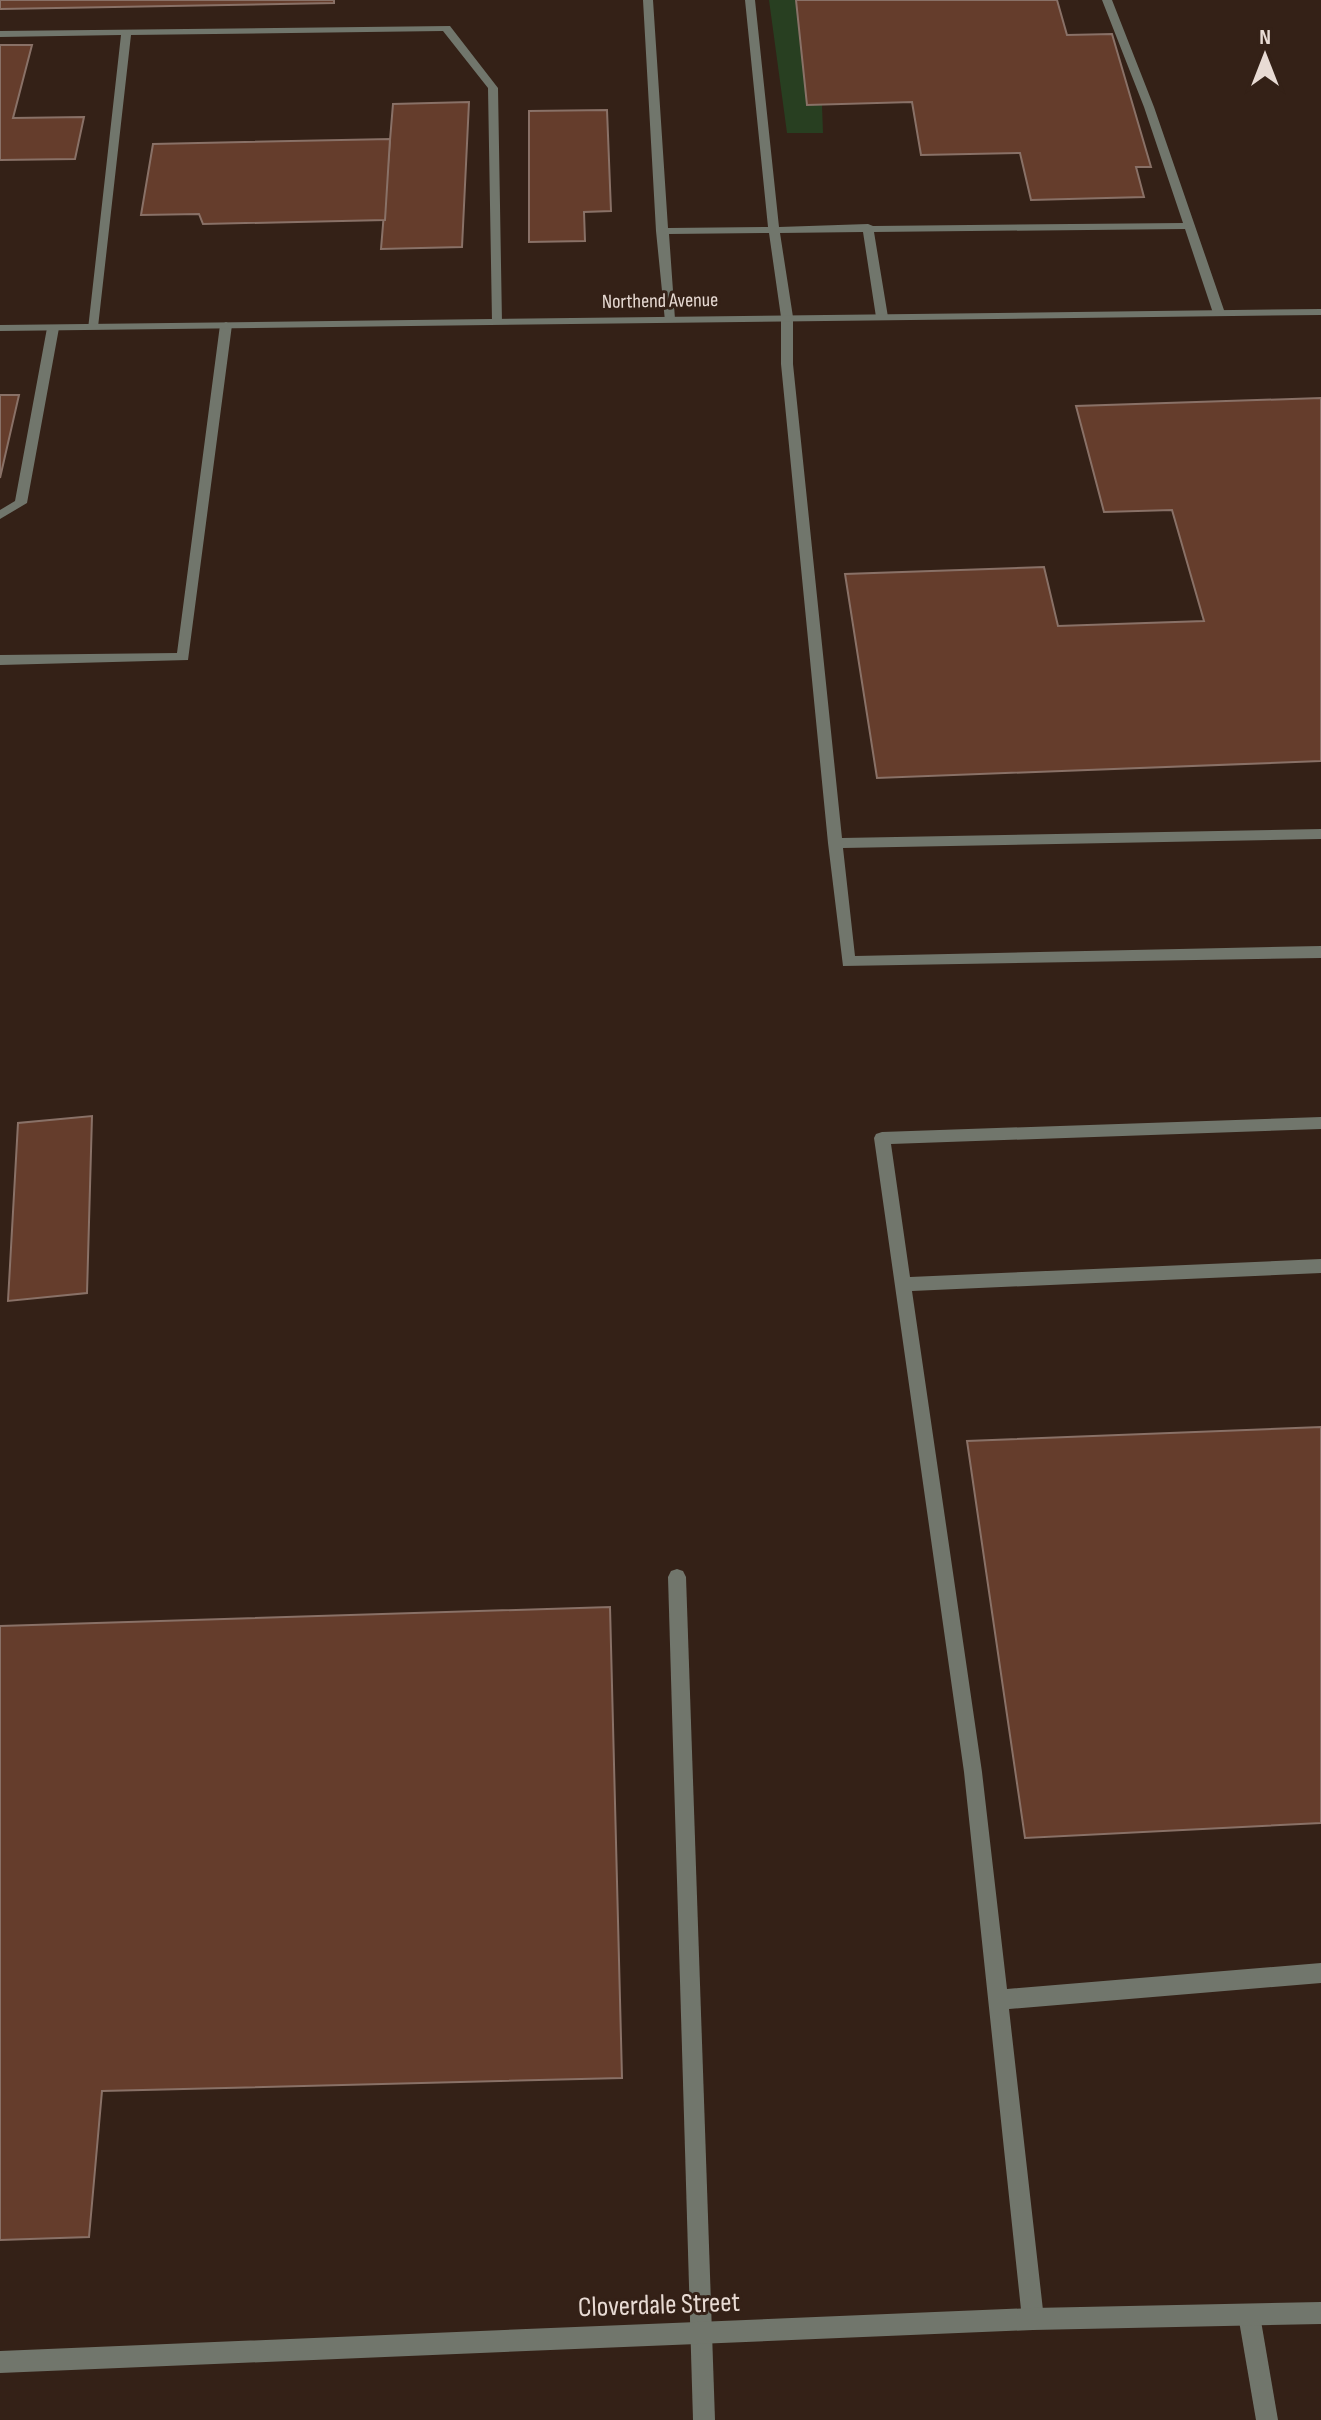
<svg xmlns="http://www.w3.org/2000/svg" width="1321" height="2420" viewBox="0 0 1321 2420" font-family="'Sofia Sans Condensed',sans-serif">
<rect width="100%" height="100%" fill="#342117"/>
<path fill="#283f21" d="M769,0H796L807,104L822,105L823,133H787Z"/>
<g fill="#653d2c" stroke="#897167" stroke-width="2">
<path d="M0,0H334V3L0,9Z"/>
<path d="M796,0H1057L1067,35L1112,34L1151,167H1136L1144,197L1031,200L1020,153L921,155L912,102L807,105Z"/>
<path d="M0,45H32L13,118L84,117L75,159L0,160Z"/>
<path d="M469,102L462,247L381,249L393,104Z"/>
<path d="M607,110L611,211L584,212L585,241L529,242V111Z"/>
<path d="M390,139L385,220L203,224L199,214L141,215L153,144Z"/>
<path d="M0,395H19L0,478Z"/>
<path d="M1321,398V761L877,778L845,574L1044,567L1058,626L1204,621L1172,510L1104,512L1076,406Z"/>
<path d="M92,1116L87,1293L8,1301L18,1123Z"/>
<path d="M1321,1427V1823L1025,1838L967,1441Z"/>
<path d="M610,1607L622,2078L102,2091L89,2237L0,2240V1626Z"/>
</g>
<g fill="none" stroke-linecap="round" stroke-linejoin="round">
<g fill="#71766c" fill-rule="evenodd">
<path d="M643,0H653L668,228L768,227L745,0H755L779,227L868,224L873,226L1183,223L1144,107L1102,0H1112L1154,107L1225,313L1223,315L1213,313L1185,229L874,232L888,317L882,320L876,317L863,232L780,233L793,317V364L842,838L1321,829V839L843,848L855,956L1321,946V958L843,966L828,843L781,364V317L769,233L669,234L675,319L665,321L656,231Z"/>
<path d="M450,26L498,88L502,323L492,321L488,88L443,31L131,35L98,327L88,329L121,35L0,37V31Z"/>
<path d="M226,322L232,325L188,660L0,665V655L177,653L220,325Z"/>
<path d="M53,325L59,328L27,503L0,519V510L15,501L47,328Z"/>
<path d="M1321,1117V1129L891,1144L910,1277L1321,1259V1273L912,1291L982,1772L1007,1989L1321,1963V1983L1009,2009L1044,2319L1041,2327L1033,2330L1025,2327L1022,2319L964,1772L874,1138L876,1134L882,1132Z"/>
<path d="M677,1569L683,1571L686,1577L715,2420H693L668,1577L671,1571Z"/>
<path d="M1249,2304L1257,2307L1260,2315L1278,2420H1256L1238,2315L1241,2307Z"/>
</g>
<g fill="#71766c" fill-rule="evenodd">
<path d="M1321,309V315L0,331V325Z"/>
<path d="M1321,2302V2324L1033,2330L0,2373V2351L1033,2308Z"/>
</g>
</g>
<g text-anchor="middle" dominant-baseline="central" stroke-width="6" stroke-linejoin="round" paint-order="stroke">
<g font-size="20" fill="#e8dbd4" stroke="#342117">
<text transform="translate(660 301) rotate(-1)">Northend Avenue</text>
</g>
<g font-size="28" fill="#e8dbd4" stroke="#342117">
<text transform="translate(659 2305) rotate(-2)">Cloverdale Street</text>
</g>
</g>
<g transform="translate(1265 56)" stroke="#342117" stroke-width="6" paint-order="stroke">
<path d="M0-6L14 30L0 20L-14 30Z" fill="#e8dbd4"/>
<text y="-12" font-size="22" font-weight="bold" text-anchor="middle" fill="#e8dbd4">N</text>
</g>
</svg>
